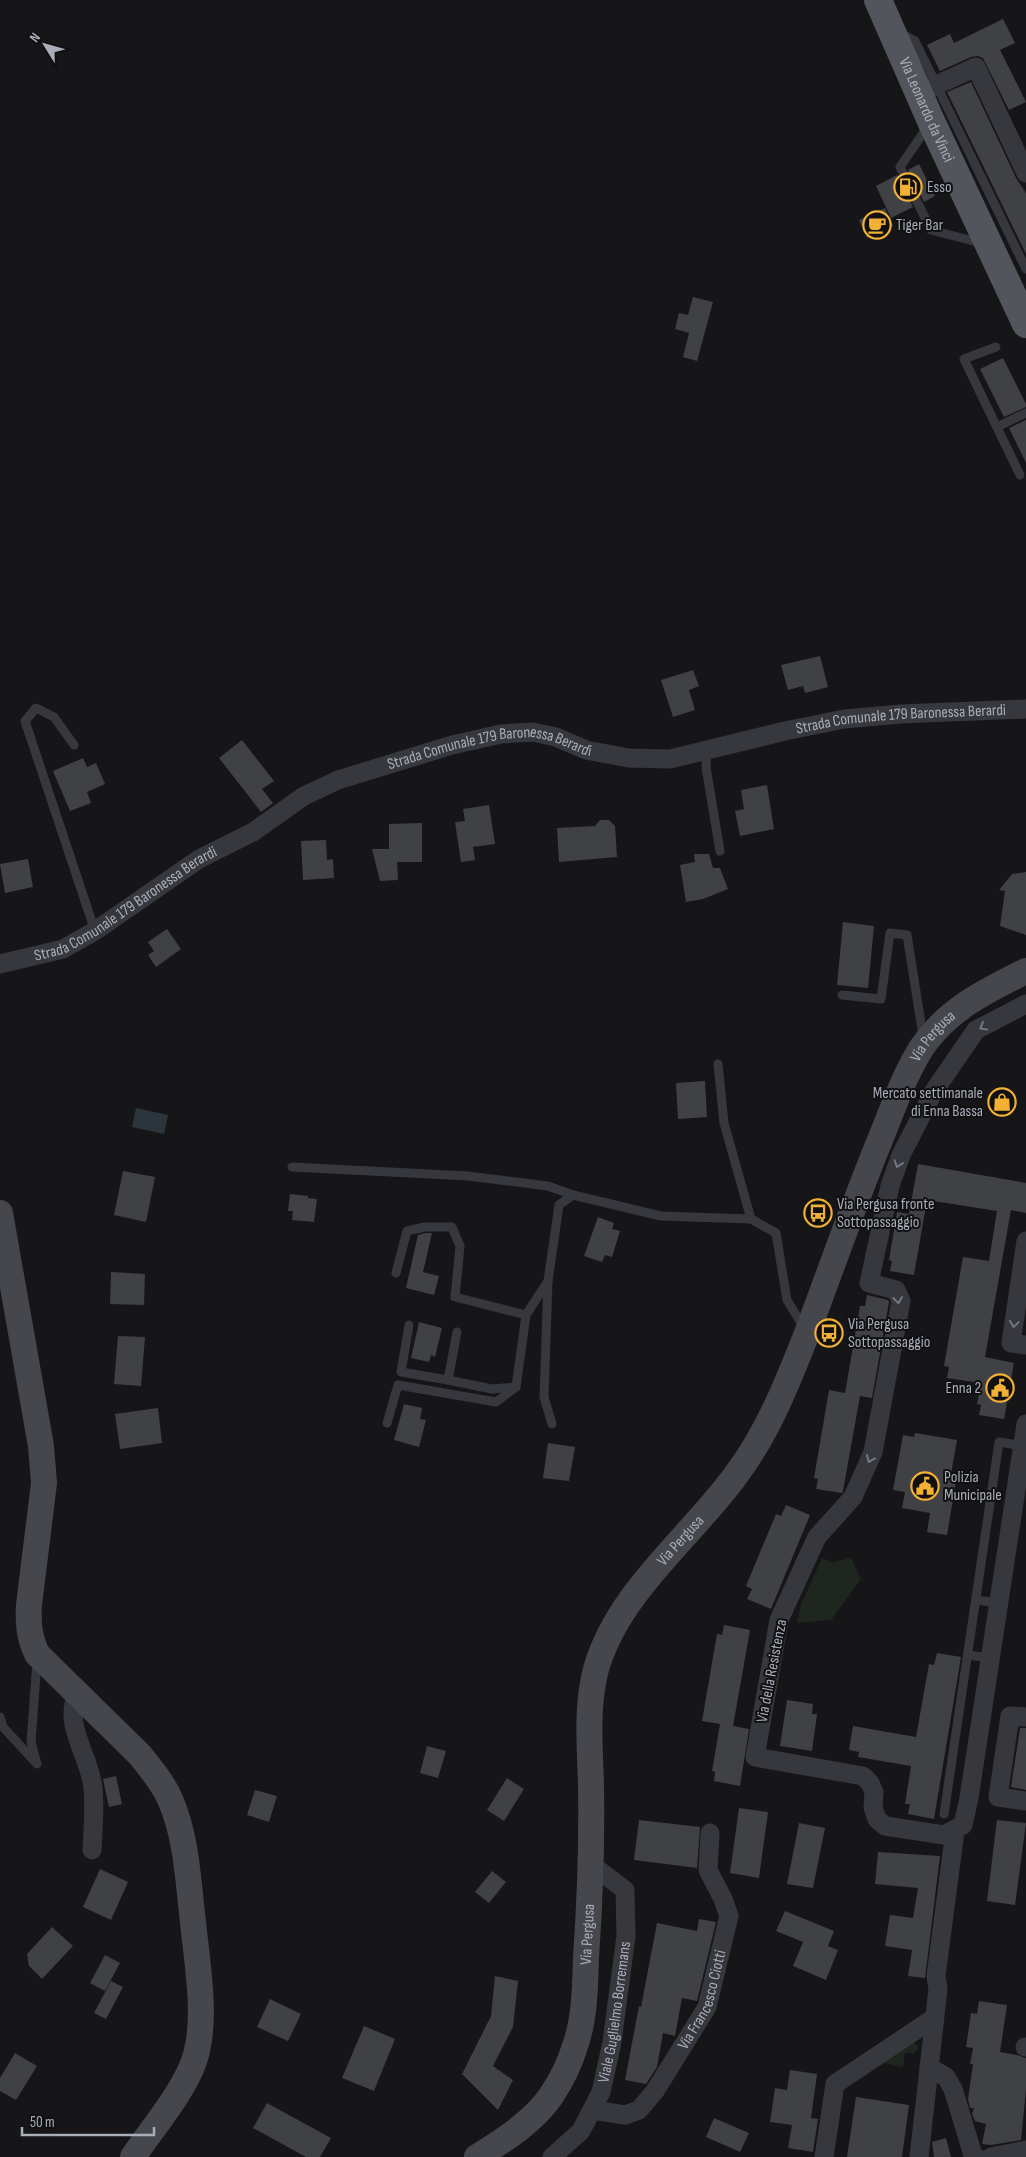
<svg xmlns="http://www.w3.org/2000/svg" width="1026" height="2157" viewBox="0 0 1026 2157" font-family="'Sofia Sans Condensed',sans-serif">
<rect width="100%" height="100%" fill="#161618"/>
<g fill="#1e261f">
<path d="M822,1558L833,1562L851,1558L861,1579L831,1620L797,1623L801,1604Z"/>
<path d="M914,2043L918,2046V2049L914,2053H905L903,2067L884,2063Z"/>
</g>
<path fill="#2c353c" d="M136,1108L168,1115L164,1134L132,1127Z"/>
<g fill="#404145">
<path d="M1003,19L1015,43L1000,50L1026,102L1009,110L983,58L978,56L971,57L940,71L927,45L950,34L954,43Z"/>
<path d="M971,82L1016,178L1026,193V254L947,92Z"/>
<path d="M919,164L935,196L924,202L908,170Z"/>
<path d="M897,175L913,207L891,218L876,186Z"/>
<path d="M885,208L893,226L867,238L859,220Z"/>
<path d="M693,297L713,302L697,361L683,357L689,333L675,329L679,313L688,315Z"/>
<path d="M1003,358L1026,404V407L1004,417L980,369Z"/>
<path d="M1026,420V463L1009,428Z"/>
<path d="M820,656L828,687L805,693L803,686L788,690L781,665Z"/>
<path d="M693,670L699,686L689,690L695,710L673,717L661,680Z"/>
<path d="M242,740L274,781L262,789L273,803L261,812L219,758Z"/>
<path d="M83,758L87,767L96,763L105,784L87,792L91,803L70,811L53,771Z"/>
<path d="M767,785L774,829L740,836L735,811L744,809L741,790Z"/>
<path d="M489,805L495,844L473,847L475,860L461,862L455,822L465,821L463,809Z"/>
<path d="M600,820H609L615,826L617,857L559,862L557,828L595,826Z"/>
<path d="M422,823V862H397L398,880L380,881L372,849H389V824Z"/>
<path d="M326,840L327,860L333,859L334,878L303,880L301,841Z"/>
<path d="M694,854H709L713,868H720L728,889L703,899L686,902L680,865L695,862Z"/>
<path d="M28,859L33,887L5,893L0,864Z"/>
<path d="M1026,872V935L1000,926L1005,891L999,890L1012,874Z"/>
<path d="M843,922L874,926L868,988L837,985Z"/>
<path d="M167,929L181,949L156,967L148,955L154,951L148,942Z"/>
<path d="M705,1081L707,1117L678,1119L676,1083Z"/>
<path d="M918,1164L1026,1183V1213L1011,1210L985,1357L1014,1363L1004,1419L979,1415L981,1405L977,1404L981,1383L947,1378L949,1367L944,1366L963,1257L989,1261L997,1211L927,1200L914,1275L890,1271L892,1261L889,1260L897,1212L909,1214Z"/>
<path d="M123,1171L155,1177L146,1222L114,1215Z"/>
<path d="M290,1194L308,1196V1198L317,1199L314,1222L292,1220L293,1211H288Z"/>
<path d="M598,1217L614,1223L612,1229L620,1231L612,1257L605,1255L602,1262L584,1256Z"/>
<path d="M426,1233H432L423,1272L439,1276L434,1295L406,1288L418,1235Z"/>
<path d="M111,1272L145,1274L144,1305L110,1304Z"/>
<path d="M867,1295L888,1300L889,1302L872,1398L860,1396L843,1491L842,1493L816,1489L818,1479L814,1478L829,1390L845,1393L860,1306H865Z"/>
<path d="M419,1322L442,1328L435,1357L431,1355L429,1362L411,1358Z"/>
<path d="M118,1336L145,1337L141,1386L114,1384Z"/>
<path d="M404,1404L422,1408L420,1419L426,1420L419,1447L394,1440Z"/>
<path d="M158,1408L162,1443L120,1449L115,1414Z"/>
<path d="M915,1433L957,1440L950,1480L956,1481L947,1535L927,1532L930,1513L902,1508L905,1492L893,1490L903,1435L914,1437Z"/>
<path d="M548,1443L575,1447L569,1481L543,1478Z"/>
<path d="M786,1505L810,1515L771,1609L747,1599L752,1589L746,1586L776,1514L781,1516Z"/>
<path d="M724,1625L750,1630L733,1726L749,1729L740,1786L714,1781L715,1772L712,1771L720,1724L702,1721L717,1634L722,1635Z"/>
<path d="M937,1653L961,1657L934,1819L908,1814L910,1804H905L911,1766L858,1757L859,1752L849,1750L853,1726L916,1737L929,1664L934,1665Z"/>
<path d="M787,1700L813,1704L812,1714H817L812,1751L780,1746Z"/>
<path d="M1020,1728H1026V1790L1011,1787Z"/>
<path d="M427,1746L446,1751L438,1778L420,1773Z"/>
<path d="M116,1776L122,1804L109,1807L103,1779Z"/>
<path d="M507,1778L524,1789L504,1821L487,1810Z"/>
<path d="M255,1790L277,1796L269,1822L247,1815Z"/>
<path d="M739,1808L768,1812L759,1878L730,1873Z"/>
<path d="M639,1820L700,1827L697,1868L634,1860Z"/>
<path d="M997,1820L1026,1823L1015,1905L987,1901Z"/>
<path d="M799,1823L825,1828L813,1888L787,1884Z"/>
<path d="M878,1852L940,1856L925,1978L908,1976L912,1950L885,1946L890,1915L913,1918L918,1888L875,1884Z"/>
<path d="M100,1869L128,1882L111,1920L83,1907Z"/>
<path d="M492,1871L506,1882L489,1903L475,1892Z"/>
<path d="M785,1911L834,1931L828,1946L838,1950L826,1980L793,1966L803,1942L776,1931Z"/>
<path d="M699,1919L716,1922L697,2001L682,1998L675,2036L663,2033L657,2067L646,2084L625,2080L639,2006L641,2007L657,1923L697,1931Z"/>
<path d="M52,1927L73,1946L42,1979L29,1966L27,1954Z"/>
<path d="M105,1955L120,1963L105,1991L90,1983Z"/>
<path d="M495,1976L518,1981L513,2027L493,2066L513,2080L498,2110L462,2074L491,2016Z"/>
<path d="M111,1981L123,1987L106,2019L94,2013Z"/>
<path d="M270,1999L301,2014L288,2041L257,2027Z"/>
<path d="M979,2001L1007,2005L1000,2052L1017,2055L1026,2058V2089L1021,2140L991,2145L982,2144L986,2124L975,2121L972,2114L974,2108H970L968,2099L973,2064H970L973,2048L966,2047L971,2013L977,2014Z"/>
<path d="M364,2026L395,2039L374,2091L342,2078Z"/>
<path d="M15,2053L37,2066L16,2100L0,2091V2078Z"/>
<path d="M790,2070L817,2074L811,2118L818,2119L813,2152L788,2148L792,2125L770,2122L775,2088L787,2090Z"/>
<path d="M856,2097L909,2105L902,2157H847Z"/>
<path d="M267,2103L331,2138L320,2157H306L253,2128Z"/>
<path d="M714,2118L749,2133L740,2152L706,2137Z"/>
<path d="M946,2138L951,2157H934L932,2142Z"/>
</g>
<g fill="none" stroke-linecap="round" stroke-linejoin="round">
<g stroke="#37383d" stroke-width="9">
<path d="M900,33L915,41L1026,269"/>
<path d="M928,126L900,167L931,230L981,243"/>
<path d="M996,347L964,359L1020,475"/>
<path d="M997,427L1026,413"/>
<path d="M74,745L54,717L36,708L25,721L95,931"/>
<path d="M707,751L706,767L720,851"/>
<path d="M842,995L881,999L890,933L907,935L923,1036"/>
<path d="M718,1064L724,1123L751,1219"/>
<path d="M292,1167L468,1176L548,1186L573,1195"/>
<path d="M396,1273L407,1231L425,1227H452L460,1246L455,1297L526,1315"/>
<path d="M548,1281L544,1397L552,1424"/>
<path d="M409,1325L401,1372L448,1380"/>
<path d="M457,1332L448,1380L492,1389L516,1387"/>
<path d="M387,1423L398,1385L496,1402L516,1387L526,1315L548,1281L559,1205L573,1195L661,1216L751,1219L776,1233L787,1300L804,1328"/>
<path d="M976,1600L999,1603"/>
<path d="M968,1655L990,1658"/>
<path d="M0,1717L3,1727L37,1764L31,1742L37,1662"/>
<path d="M944,1814L999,1442L1023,1446"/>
</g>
<g stroke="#37383d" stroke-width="19">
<path d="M919,93L976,67L1026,173"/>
<path id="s1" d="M0,964L63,949L95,931L199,859L253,832L304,796L338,780L452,745L501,734L533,732L556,737L586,750L629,758L670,759L785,731L844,719L900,714L1026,709"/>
<path d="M1026,1004L976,1030L934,1091L901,1155L890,1186L869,1283L896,1290L901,1301L873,1452L853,1497L817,1537L779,1620L755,1757L863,1776L870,1783L874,1792L873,1807L877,1819L885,1826L944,1835L963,1825L969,1798L1026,1424"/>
<path d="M1026,1241L1011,1343L1026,1345"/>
<path d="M77,1694C63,1726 90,1756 93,1788C95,1808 93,1830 92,1850"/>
<path d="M1026,1717L1010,1716L998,1797L1026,1801"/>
<path d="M1025,2047H1026"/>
<path d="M929,2067L946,2077L953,2089L973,2155L976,2157"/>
<path id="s2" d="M593,2110L625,2115L639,2110L655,2091L707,2007L729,1916L723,1899L708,1870L710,1833"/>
<path id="s3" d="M552,2157L581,2131L601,2092L612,2042L626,1936L625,1890L592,1865"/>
<path d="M824,2157L835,2084L934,2018"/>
<path d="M919,2157L938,1989L936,1976L955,1831"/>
<path d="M991,2157L1026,2150"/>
</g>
<g stroke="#45474d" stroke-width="26">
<path d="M0,1213L41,1446L44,1483L29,1605C28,1624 29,1637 37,1654L140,1755C151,1769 163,1783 170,1799C187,1838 188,1881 193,1922C197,1964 208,2020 194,2061C184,2091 151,2130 133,2157"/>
<path id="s4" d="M477,2157C504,2140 533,2122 551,2096C561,2081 570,2063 575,2046C585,2019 585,1986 586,1958C590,1900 592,1843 591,1786C590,1747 586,1707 596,1669C618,1592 690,1538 736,1475C769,1431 789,1379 809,1328C833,1263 856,1198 882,1135C894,1105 905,1074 922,1047C948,1009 986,991 1026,971"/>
</g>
<path stroke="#53555c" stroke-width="28" id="s5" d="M878,0L931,121L1026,324"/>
</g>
<defs><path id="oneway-chevron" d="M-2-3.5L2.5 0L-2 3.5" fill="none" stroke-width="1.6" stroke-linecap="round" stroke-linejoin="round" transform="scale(1.25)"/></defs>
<g stroke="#757881">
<use href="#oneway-chevron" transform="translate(983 1027) rotate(151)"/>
<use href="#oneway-chevron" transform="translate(898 1164) rotate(109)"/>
<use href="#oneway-chevron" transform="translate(898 1300) rotate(83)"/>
<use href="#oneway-chevron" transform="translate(1014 1324) rotate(98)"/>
<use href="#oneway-chevron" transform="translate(870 1459) rotate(113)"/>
</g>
<defs>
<g id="fuel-ring" transform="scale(1.4375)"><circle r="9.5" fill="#111113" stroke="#f2b134" stroke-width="1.5"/><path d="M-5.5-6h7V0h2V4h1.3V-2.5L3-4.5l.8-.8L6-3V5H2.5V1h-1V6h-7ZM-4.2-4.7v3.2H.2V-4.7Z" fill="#f2b134"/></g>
<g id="cafe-ring" transform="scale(1.4375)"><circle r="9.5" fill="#111113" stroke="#f2b134" stroke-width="1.5"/><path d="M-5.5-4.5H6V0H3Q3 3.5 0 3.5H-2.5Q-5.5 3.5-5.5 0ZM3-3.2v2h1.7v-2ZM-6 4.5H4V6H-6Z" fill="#f2b134"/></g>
<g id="shop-ring" transform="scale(1.4375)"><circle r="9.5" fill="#111113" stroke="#f2b134" stroke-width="1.5"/><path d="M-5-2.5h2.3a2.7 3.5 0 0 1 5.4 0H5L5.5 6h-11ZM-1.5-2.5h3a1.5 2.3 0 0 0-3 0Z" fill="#f2b134"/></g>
<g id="bus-ring" transform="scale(1.4375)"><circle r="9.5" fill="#111113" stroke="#f2b134" stroke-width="1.5"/><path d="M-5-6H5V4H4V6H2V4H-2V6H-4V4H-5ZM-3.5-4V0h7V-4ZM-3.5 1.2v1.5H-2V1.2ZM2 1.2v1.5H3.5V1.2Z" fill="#f2b134"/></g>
<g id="civic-ring" transform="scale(1.4375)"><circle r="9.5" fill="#111113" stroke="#f2b134" stroke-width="1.5"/><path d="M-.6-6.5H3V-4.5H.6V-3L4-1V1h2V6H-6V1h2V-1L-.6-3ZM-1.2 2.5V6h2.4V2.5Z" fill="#f2b134"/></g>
</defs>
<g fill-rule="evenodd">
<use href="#fuel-ring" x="908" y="187"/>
<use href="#cafe-ring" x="877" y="225"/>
<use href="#shop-ring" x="1002" y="1102"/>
<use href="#bus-ring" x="818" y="1213"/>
<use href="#bus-ring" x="829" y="1333"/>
<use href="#civic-ring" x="1000" y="1388"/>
<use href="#civic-ring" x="925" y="1486"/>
</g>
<g text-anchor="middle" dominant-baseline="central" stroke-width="4" stroke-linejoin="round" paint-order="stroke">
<g font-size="16" fill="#a8adb8" stroke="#111113">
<text stroke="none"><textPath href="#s5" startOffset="120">Via Leonardo da Vinci</textPath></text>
<text stroke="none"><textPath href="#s1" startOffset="966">Strada Comunale 179 Baronessa Berardi</textPath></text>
<text stroke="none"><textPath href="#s1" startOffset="546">Strada Comunale 179 Baronessa Berardi</textPath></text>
<text stroke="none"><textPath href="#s1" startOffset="141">Strada Comunale 179 Baronessa Berardi</textPath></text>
<text stroke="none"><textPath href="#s4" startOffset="1255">Via Pergusa</textPath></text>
<text stroke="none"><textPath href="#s4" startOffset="686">Via Pergusa</textPath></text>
<text transform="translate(772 1671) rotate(-79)">Via della Resistenza</text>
<text stroke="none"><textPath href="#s4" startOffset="265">Via Pergusa</textPath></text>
<text stroke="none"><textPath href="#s2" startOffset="176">Via Francesco Ciotti</textPath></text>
<text stroke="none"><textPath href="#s3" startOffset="164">Viale Guglielmo Borremans</textPath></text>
</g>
<g font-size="16" fill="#a8adb8" stroke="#111113" text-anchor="start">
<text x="927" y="187">Esso</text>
<text x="896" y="225">Tiger Bar</text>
<text x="983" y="1093" text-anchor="end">Mercato settimanale<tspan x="983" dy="18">di Enna Bassa</tspan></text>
<text x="837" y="1204">Via Pergusa fronte<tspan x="837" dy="18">Sottopassaggio</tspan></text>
<text x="848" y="1324">Via Pergusa<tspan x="848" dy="18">Sottopassaggio</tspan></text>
<text x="981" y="1388" text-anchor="end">Enna 2</text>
<text x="944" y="1477">Polizia<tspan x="944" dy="18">Municipale</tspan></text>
</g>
</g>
<g transform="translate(45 45) rotate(307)" stroke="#111113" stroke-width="4" paint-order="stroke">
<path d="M0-4L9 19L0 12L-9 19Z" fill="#a8adb8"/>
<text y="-8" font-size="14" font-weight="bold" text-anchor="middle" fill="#a8adb8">N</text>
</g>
<path d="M22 2127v8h132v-8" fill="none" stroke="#a8adb8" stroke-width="2.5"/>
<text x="30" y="2127" font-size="15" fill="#a8adb8" stroke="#111113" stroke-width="4" paint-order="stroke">50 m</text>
</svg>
